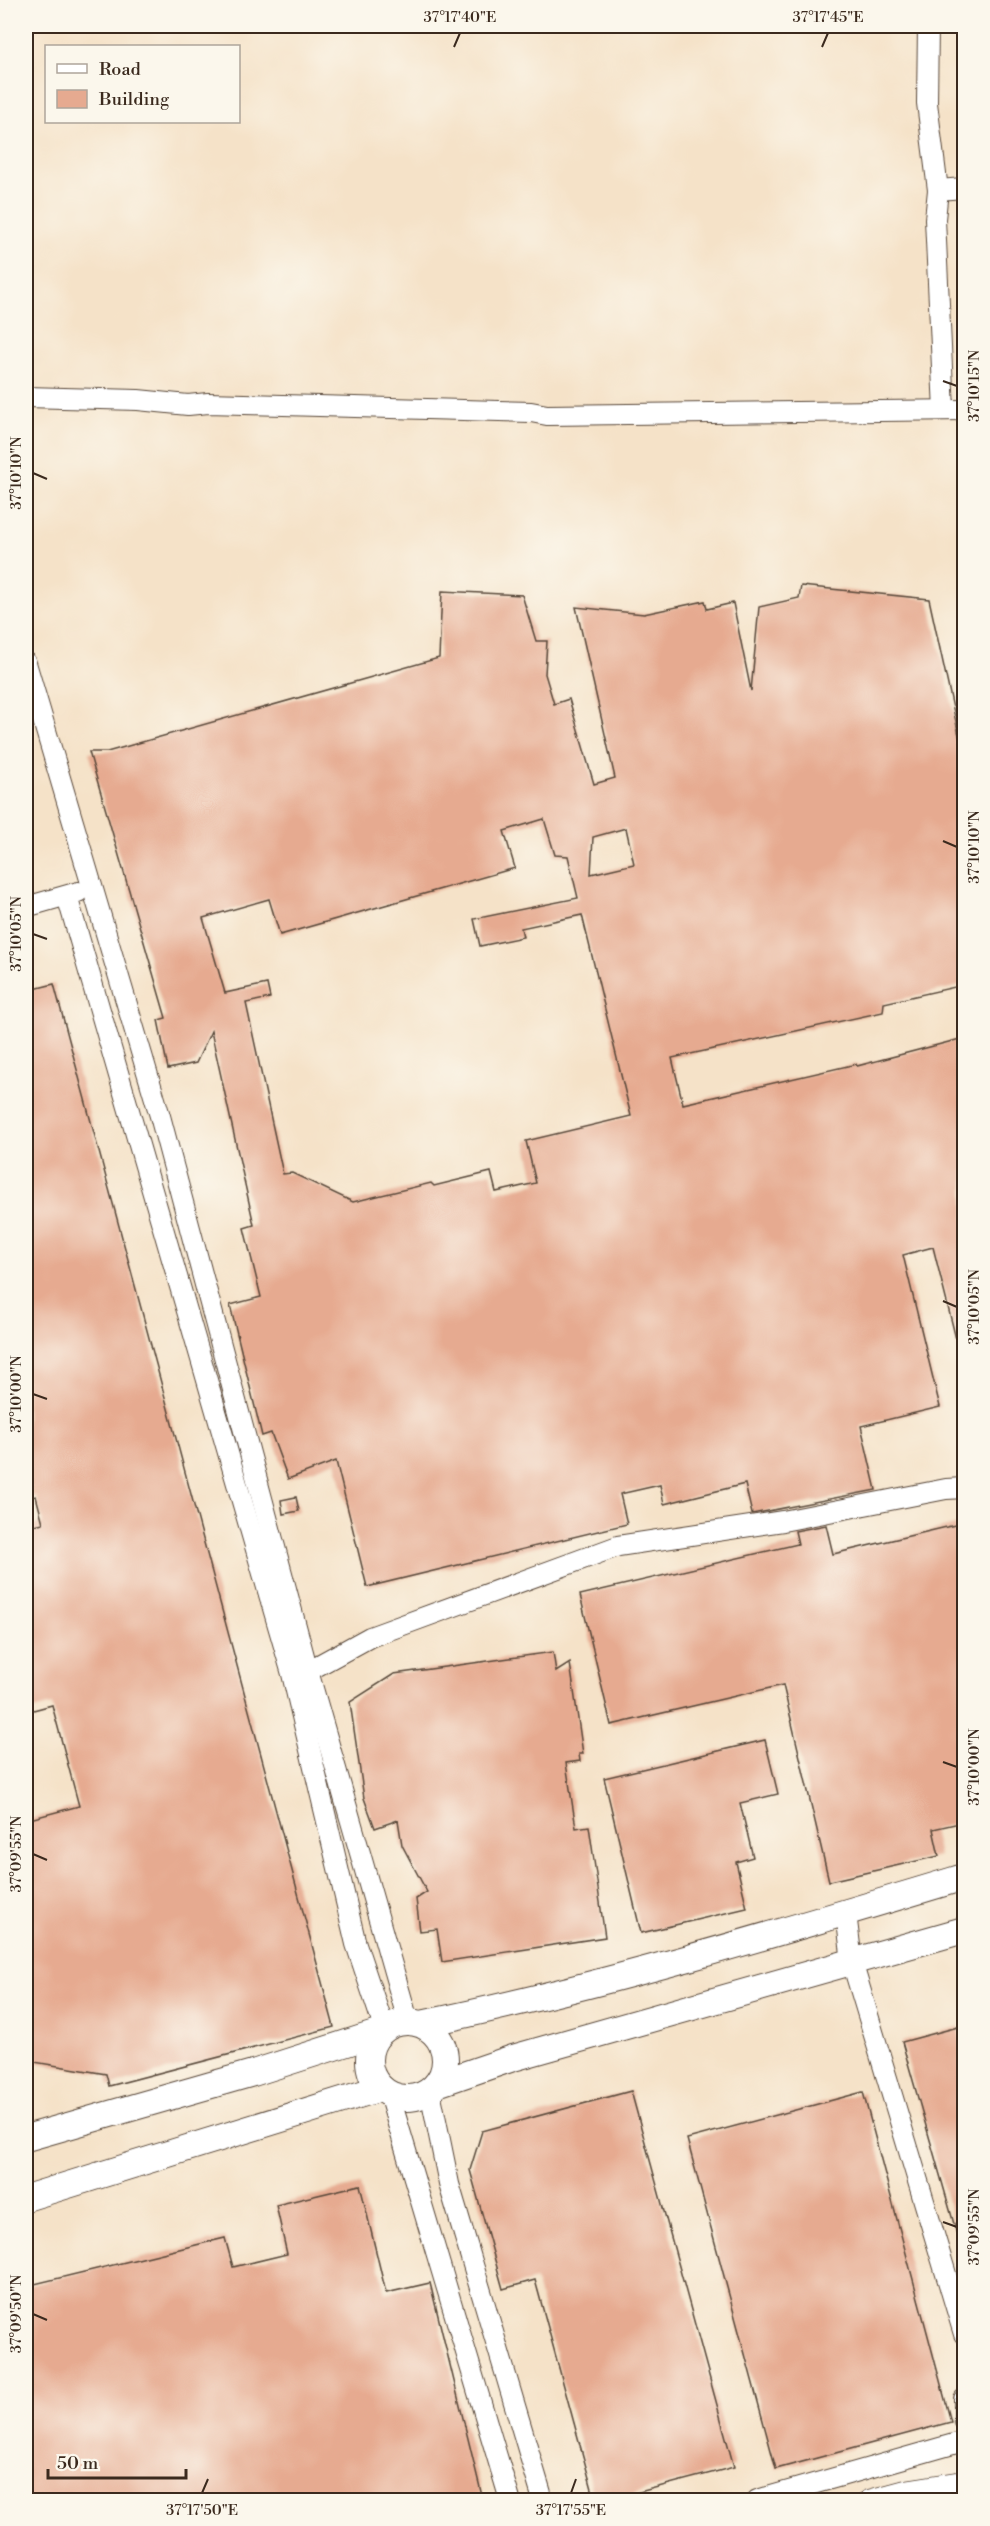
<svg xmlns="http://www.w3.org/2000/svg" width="990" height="2526" viewBox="0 0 990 2526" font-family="'Libre Bodoni',serif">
<rect width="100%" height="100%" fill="#fbf7ec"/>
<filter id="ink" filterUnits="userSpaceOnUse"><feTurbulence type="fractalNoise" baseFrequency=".0167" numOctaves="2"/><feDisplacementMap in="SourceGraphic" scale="12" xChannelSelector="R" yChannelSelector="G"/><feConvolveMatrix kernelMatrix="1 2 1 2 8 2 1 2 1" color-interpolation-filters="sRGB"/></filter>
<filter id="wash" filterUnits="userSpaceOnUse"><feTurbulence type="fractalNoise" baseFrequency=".008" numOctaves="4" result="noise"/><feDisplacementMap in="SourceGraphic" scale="24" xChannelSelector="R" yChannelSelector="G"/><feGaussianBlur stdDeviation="1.35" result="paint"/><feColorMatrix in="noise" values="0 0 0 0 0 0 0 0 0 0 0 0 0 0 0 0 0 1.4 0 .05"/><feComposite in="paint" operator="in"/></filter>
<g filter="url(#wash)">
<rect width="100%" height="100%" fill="#f5e2c8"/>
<g id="blocks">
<g fill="#e6aa90" fill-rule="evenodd">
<path d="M801,586L929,599L964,758V985L884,1003L883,1012L672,1058L683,1104L856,1064L857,1066L964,1038V1351H959L933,1247L903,1255L940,1407L861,1426L876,1490L752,1514L745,1484L664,1504L660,1485L620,1494L627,1524L367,1587L336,1461L288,1479L271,1433L262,1436L230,1305L261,1297L244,1228L254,1225L211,1031L196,1063L168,1069L158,1020L166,1018L89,752H107L439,658L442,591L522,595L536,641H547L545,674L554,704L569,699L594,784L615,778L576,607L644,614L705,601L707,609L733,603L751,691L759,607L799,598ZM544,819L555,855L568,856L578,898L474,919L480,946L523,937L521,928L582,915L631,1116L526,1141L536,1183L496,1192L491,1172L434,1186L431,1183L353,1202L292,1173L283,1174L246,1003L270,998L267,984L225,993L203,918L269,899L280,935L515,868L504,831ZM626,828L634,864L591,874L593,837Z"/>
<path d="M54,984L334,2027L109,2086L106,2074L28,2061L32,2043L26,2044V1820L79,1806L52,1705L26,1712V1633L32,1632L26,1608V1527L43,1523L36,1496L26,1498V991Z"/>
<path d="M296,1497L299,1511L283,1514L281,1500Z"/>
<path d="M826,1525L833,1554L955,1525L964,1528V1822L933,1829L939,1856L829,1881L783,1685L611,1725L580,1595L798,1544L795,1531Z"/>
<path d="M553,1652L556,1672L570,1663L583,1754H579L580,1761L566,1763L576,1828L589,1826L605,1937L442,1962L437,1929L420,1931L416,1899L427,1892L402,1845L398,1820L375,1828L364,1798L350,1702L394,1674Z"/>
<path d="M765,1740L778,1794L740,1803L753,1857L736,1862L747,1908L641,1933L604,1778Z"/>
<path d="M958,2027L964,2052V2244L960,2245L902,2042Z"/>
<path d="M631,2091L734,2467L609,2500H595L535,2280L503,2289L470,2170L482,2131Z"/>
<path d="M863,2092L951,2422L776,2469L687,2139Z"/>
<path d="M360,2185L386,2293L430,2283L483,2500H26V2286L225,2238L233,2267L287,2254L276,2205Z"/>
</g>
</g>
</g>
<g filter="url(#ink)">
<use href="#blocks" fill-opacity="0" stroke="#574638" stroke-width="1.5"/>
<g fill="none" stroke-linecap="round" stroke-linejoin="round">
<g stroke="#574638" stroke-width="22">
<g id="minor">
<path d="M928,26L927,103L938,190L935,219L944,410"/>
<path d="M938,190L964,188"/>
<path d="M26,397L138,400L188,405L208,403L531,412L547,415L964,410"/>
<path d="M26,663L160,1116L308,1671L408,2021"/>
<path d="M67,896L292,1674L356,1944L384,2028"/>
<path d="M26,907L78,892"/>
<path d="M297,1673L308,1671L370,1637L618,1546L783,1521L946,1489L964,1488"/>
<path d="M846,1913L852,1962L964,2334"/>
<path d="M430,2091L449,2184L543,2500"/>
<path d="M389,2094L510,2500"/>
<path d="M964,2399V2421"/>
<path d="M757,2500L964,2441"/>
<path d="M869,2500L906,2490L964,2481"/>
</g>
</g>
<g stroke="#574638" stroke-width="28">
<g id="tertiary">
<circle cx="407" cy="2060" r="38"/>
<path d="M421,2024C604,1986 785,1931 964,1877"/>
<path d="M437,2084L513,2058L964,1930"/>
<path d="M26,2138L253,2073L378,2033"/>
<path d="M26,2198L381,2088"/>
</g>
</g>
<use href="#minor" stroke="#fff" stroke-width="20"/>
<use href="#tertiary" stroke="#fff" stroke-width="26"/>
</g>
</g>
<path fill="none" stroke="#3b2a1e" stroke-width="2" d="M454,47L460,33M822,47L828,33M943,381L957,386M33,473L47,479M943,841L957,847M33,934L47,939M943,1301L957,1307M33,1394L47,1399M943,1762L957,1767M33,1854L47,1860M943,2222L957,2227M33,2314L47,2320M202,2493L208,2479M571,2493L576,2479"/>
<rect width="990" height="2526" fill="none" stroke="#fbf7ec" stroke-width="66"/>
<rect x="45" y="45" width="195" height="78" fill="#fbf7ec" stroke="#aea59a" stroke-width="1.5"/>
<rect x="57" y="64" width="30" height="9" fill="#ffffff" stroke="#aea59a" stroke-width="1.5"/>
<text x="99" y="75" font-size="18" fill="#3b2a1e">Road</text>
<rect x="57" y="90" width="30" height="18" fill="#e6aa90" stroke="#aea59a" stroke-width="1.5"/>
<text x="99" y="105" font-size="18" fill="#3b2a1e">Building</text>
<path d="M48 2469v9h138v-9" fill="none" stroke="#3b2a1e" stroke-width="3"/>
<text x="57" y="2469" font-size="18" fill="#3b2a1e" stroke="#fbf7ec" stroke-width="4.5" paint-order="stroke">50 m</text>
<rect x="33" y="33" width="924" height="2460" fill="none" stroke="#3b2a1e" stroke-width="2"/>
<g font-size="15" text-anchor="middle" fill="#3b2a1e">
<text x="460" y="22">37°17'40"E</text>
<text x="828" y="22">37°17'45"E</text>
<text transform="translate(974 386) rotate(-90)" y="5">37°10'15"N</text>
<text transform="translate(16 473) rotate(-90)" y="5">37°10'10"N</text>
<text transform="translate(974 847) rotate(-90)" y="5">37°10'10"N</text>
<text transform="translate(16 934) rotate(-90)" y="5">37°10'05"N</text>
<text transform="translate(974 1307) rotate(-90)" y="5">37°10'05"N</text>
<text transform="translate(16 1394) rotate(-90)" y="5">37°10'00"N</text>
<text transform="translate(974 1767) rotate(-90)" y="5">37°10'00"N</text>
<text transform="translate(16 1854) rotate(-90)" y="5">37°09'55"N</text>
<text transform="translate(974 2227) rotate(-90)" y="5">37°09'55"N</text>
<text transform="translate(16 2314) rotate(-90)" y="5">37°09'50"N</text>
<text x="202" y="2515">37°17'50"E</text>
<text x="571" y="2515">37°17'55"E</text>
</g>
</svg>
